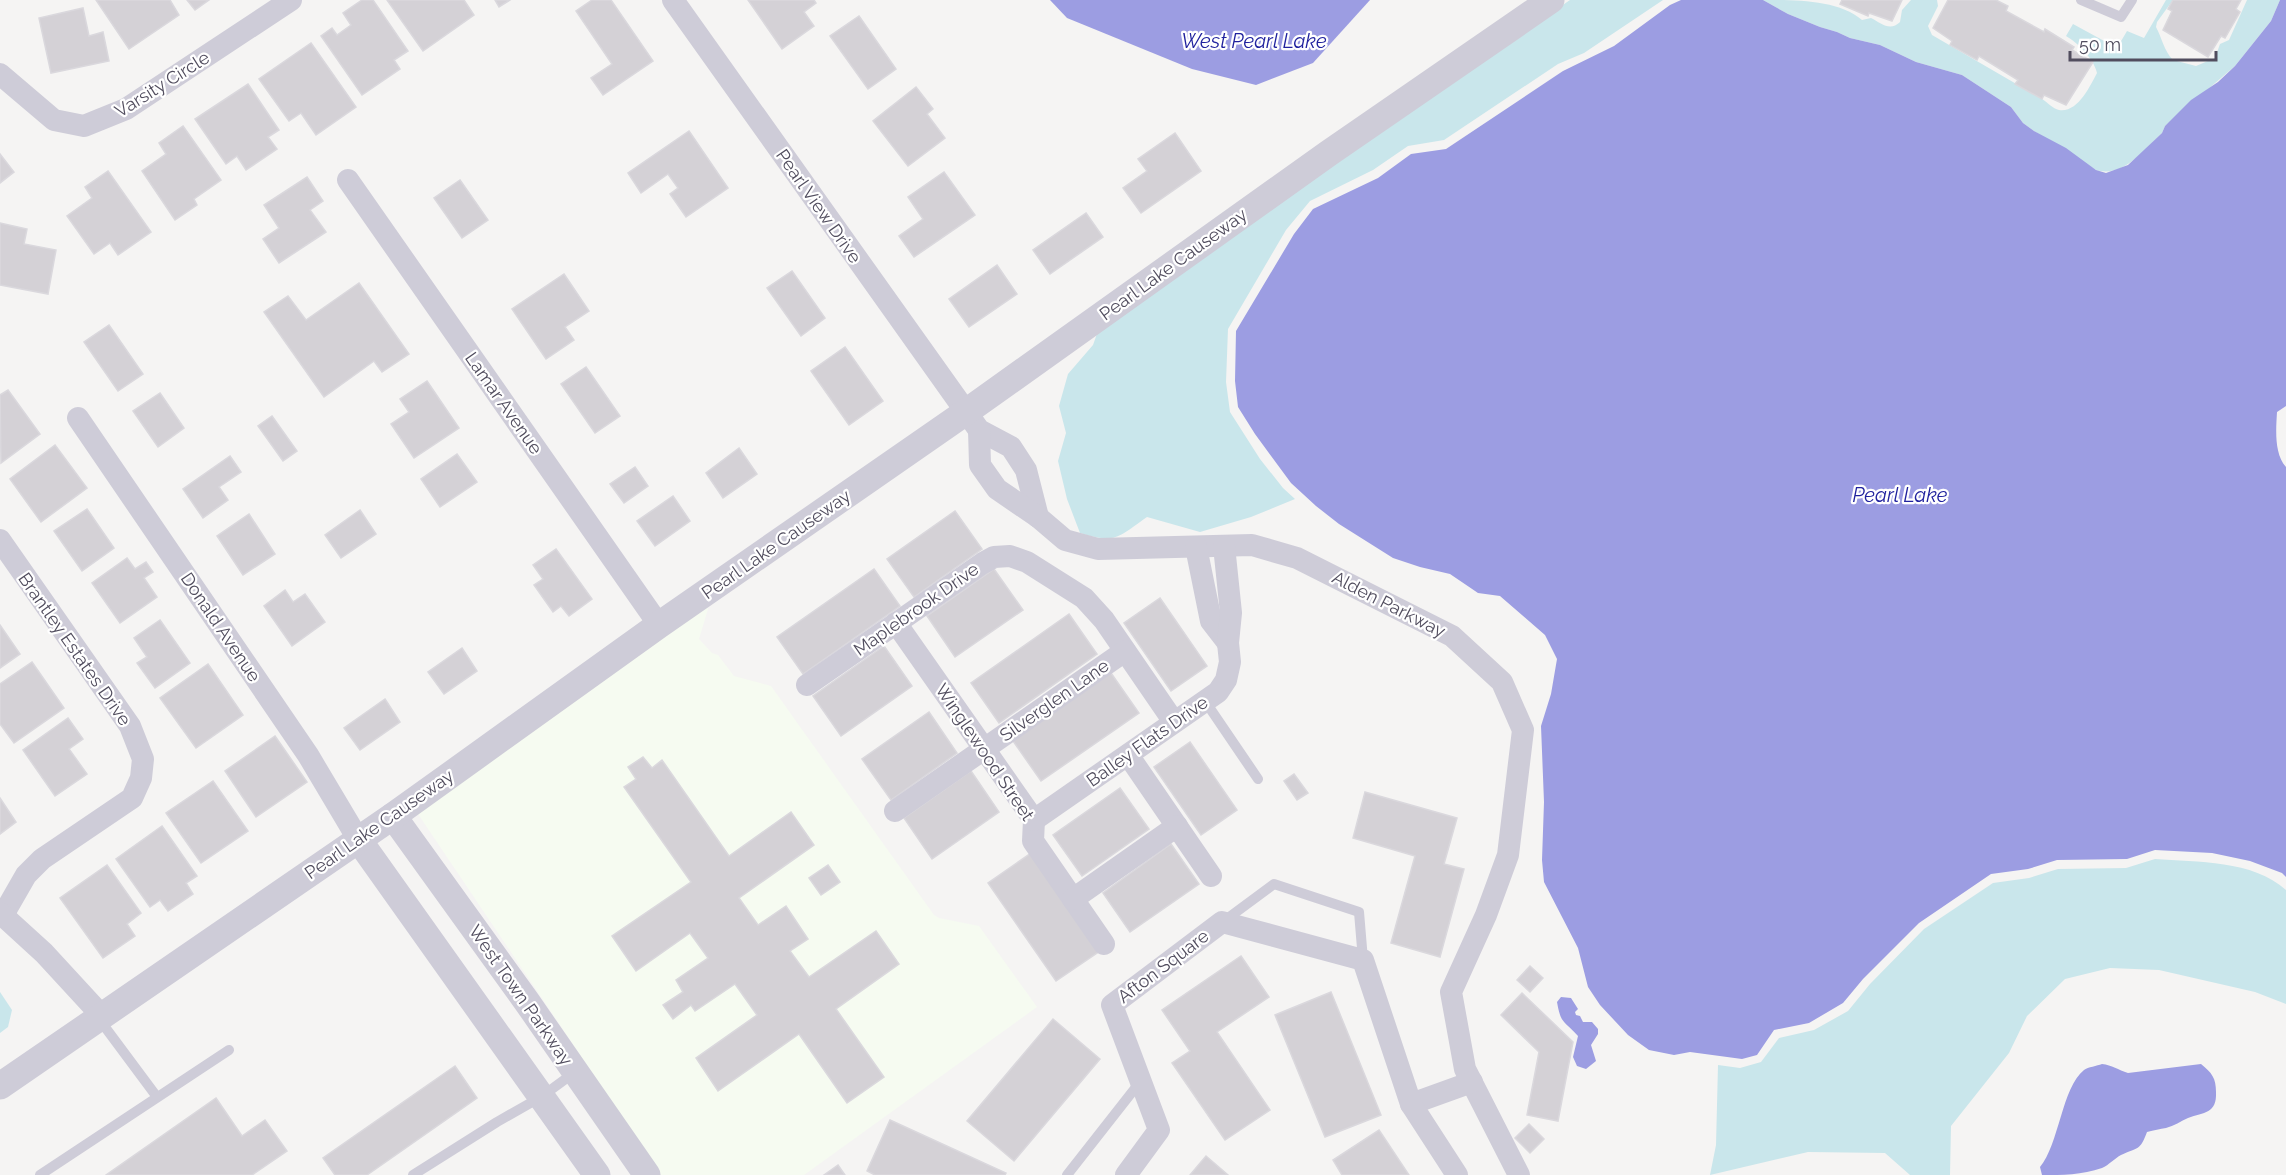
<svg xmlns="http://www.w3.org/2000/svg" width="2286" height="1175" viewBox="0 0 2286 1175" font-family="Raleway,sans-serif">
<rect width="100%" height="100%" fill="#f5f4f3"/>
<path fill="#f6fbf1" d="M706,604L708,609L699,639L712,653L718,655L734,676L771,686L934,915L939,918L979,926L1037,1007L804,1175H661L416,811Z"/>
<g fill="#c9e6eb">
<path d="M1570,0H1663L1584,53L1558,64L1444,140L1408,146L1373,170L1310,201L1286,230L1228,329L1226,382L1230,412L1260,459L1283,488L1295,499L1251,517L1200,532L1147,517C1117,538 1116,544 1080,533L1067,499L1058,461L1066,433L1059,406L1068,374L1093,345L1099,328L1248,223Z"/>
<path d="M1763,0C1796,0 1839,0 1862,20L1871,18C1881,23 1890,32 1900,22L1902,10L1911,0H1937L1938,6L1928,26L1932,35L2042,99C2047,102 2053,109 2059,110C2078,113 2090,86 2097,73C2094,59 2078,43 2066,36L2073,24L2117,48L2127,31L2144,38L2166,0H2173L2157,22L2156,27C2162,38 2164,51 2173,60L2196,66L2215,58L2220,44L2229,40L2247,0H2280L2271,21L2235,66L2165,126L2162,133C2143,150 2124,178 2096,170L2034,131L2023,123L2011,107L1962,75L1916,62L1880,45L1850,38L1837,32L1820,27L1788,14Z"/>
<path d="M2155,859C2197,862 2253,860 2286,890V1004L2255,992L2159,970L2110,968L2065,979L2027,1016L2009,1053L1951,1126L1950,1175H1910L1885,1153L1808,1152L1710,1175L1716,1145L1718,1065L1740,1068L1761,1062L1779,1038L1814,1030L1848,1011L1870,984L1924,929L1993,883L2029,878L2058,869L2126,868Z"/>
<path d="M0,992L12,1010L8,1027L0,1033Z"/>
</g>
<g fill="#9c9de2">
<path d="M1050,0H1370L1313,63L1256,85L1192,69L1067,18Z"/>
<path d="M1681,0H1763L1788,14L1820,27L1837,32L1850,38L1880,45L1916,62L1962,75L2011,107L2023,123L2034,131L2066,148L2096,170L2106,173L2128,165L2162,133L2165,126L2191,100L2218,82L2235,66L2271,21L2280,0H2286V406L2277,412C2276,430 2274,453 2286,467V877L2282,873L2250,861L2212,853L2155,850L2127,859L2057,860L2028,869L1991,874L1919,923L1863,979L1843,1003L1809,1023L1774,1030L1757,1055L1742,1059L1690,1052L1674,1055L1649,1050L1628,1035L1600,1005L1588,987L1578,948L1544,882L1542,860L1544,802L1541,726L1551,694L1557,659L1545,635L1500,596L1478,593L1450,574L1420,567L1393,558L1339,524L1316,506L1291,483L1255,434L1238,407L1235,381L1236,331L1294,234L1313,209L1378,178L1411,154L1446,149L1563,71L1614,46L1670,5Z"/>
<path d="M1561,997L1571,998L1578,1009L1575,1012L1576,1015L1580,1016L1583,1022H1592L1598,1029V1034L1591,1045L1596,1061L1586,1069L1577,1066L1573,1057L1578,1036C1564,1020 1561,1025 1557,1002Z"/>
<path d="M2102,1064C2112,1065 2118,1070 2128,1073L2201,1064C2212,1073 2216,1078 2216,1092C2217,1114 2204,1112 2188,1118C2181,1121 2174,1126 2166,1128C2160,1129 2154,1130 2147,1132C2140,1151 2138,1147 2121,1155C2115,1158 2109,1165 2102,1168C2082,1175 2062,1175 2042,1175L2040,1167C2059,1145 2062,1087 2084,1070C2088,1067 2097,1066 2102,1064Z"/>
</g>
<g fill="#d4d1d6" stroke="#dad8dd" stroke-width="1.5">
<path d="M96,0H170L179,15L129,49Z"/>
<path d="M187,0H209L195,10Z"/>
<path d="M362,0H373L408,51L394,60L400,69L362,95L321,36L332,28L337,35L351,25L343,13Z"/>
<path d="M387,0H464L474,15L423,51Z"/>
<path d="M495,0H510L499,7Z"/>
<path d="M592,0H611L653,61L603,95L591,78L612,64L576,11Z"/>
<path d="M748,0H814L816,3L804,12L814,26L782,49Z"/>
<path d="M1842,0H1902L1892,21L1869,13L1868,16L1840,4Z"/>
<path d="M1948,0H1996L2008,6L2006,11L2044,32L2045,29L2074,47L2072,50L2093,62L2066,105L2044,95L2042,99L2015,84L2018,80L1979,56L1977,60L1950,45L1952,41L1933,28Z"/>
<path d="M2173,0H2241L2236,9L2240,12L2225,38L2221,36L2208,57L2163,30L2172,11L2168,9Z"/>
<path d="M83,8L89,36L103,32L109,61L51,73L39,18Z"/>
<path d="M859,16L896,69L868,89L830,36Z"/>
<path d="M311,43L356,107L316,135L301,113L289,121L259,79Z"/>
<path d="M248,84L279,130L268,137L277,149L246,170L237,156L226,164L195,119Z"/>
<path d="M916,87L933,109L927,114L945,138L908,166L873,121Z"/>
<path d="M183,126L221,180L194,199L197,205L175,220L142,171L166,154L159,143Z"/>
<path d="M689,131L728,188L686,217L670,194L678,188L668,174L641,193L628,173Z"/>
<path d="M1175,133L1201,171L1141,213L1123,188L1147,171L1138,159Z"/>
<path d="M0,154L14,172L0,183Z"/>
<path d="M108,171L151,232L118,255L110,243L94,254L67,216L92,198L85,187Z"/>
<path d="M944,172L975,215L914,257L899,236L923,219L908,197Z"/>
<path d="M307,177L323,201L310,210L326,232L279,263L263,239L279,228L264,205Z"/>
<path d="M460,180L488,220L462,238L434,198Z"/>
<path d="M1086,213L1103,237L1050,274L1033,250Z"/>
<path d="M0,223L27,229L24,244L56,250L48,294L0,285Z"/>
<path d="M997,265L1017,294L969,327L949,299Z"/>
<path d="M792,271L825,318L801,336L767,288Z"/>
<path d="M564,274L589,311L565,327L574,340L546,359L512,309Z"/>
<path d="M359,283L409,354L382,372L374,361L324,397L264,312L288,296L306,320Z"/>
<path d="M109,325L143,374L118,391L84,342Z"/>
<path d="M845,347L883,401L849,425L811,371Z"/>
<path d="M586,367L620,416L595,433L561,384Z"/>
<path d="M427,381L459,428L414,458L391,424L409,412L400,399Z"/>
<path d="M8,390L40,434L1,463L0,395Z"/>
<path d="M160,393L184,428L158,447L133,411Z"/>
<path d="M272,416L297,451L283,461L258,426Z"/>
<path d="M55,445L87,488L41,522L10,479Z"/>
<path d="M739,448L757,474L723,498L706,473Z"/>
<path d="M457,454L477,482L440,507L421,479Z"/>
<path d="M230,456L241,472L219,487L228,500L203,518L183,489Z"/>
<path d="M635,467L648,486L624,503L610,484Z"/>
<path d="M673,496L690,521L655,546L637,521Z"/>
<path d="M87,509L114,548L82,571L54,531Z"/>
<path d="M360,510L376,534L341,558L325,535Z"/>
<path d="M955,511L982,549L914,597L887,559Z"/>
<path d="M249,514L275,554L243,575L217,536Z"/>
<path d="M556,549L592,599L569,616L561,606L553,612L534,585L543,579L533,565Z"/>
<path d="M127,558L135,569L146,562L153,572L144,578L157,597L120,623L92,583Z"/>
<path d="M874,569L900,606L803,674L777,637Z"/>
<path d="M994,569L1023,610L955,657L927,616Z"/>
<path d="M285,590L293,602L305,594L325,622L292,646L264,606Z"/>
<path d="M1160,598L1207,666L1171,691L1124,623Z"/>
<path d="M1069,614L1097,654L999,723L971,683Z"/>
<path d="M160,620L190,663L155,688L137,663L147,657L134,638Z"/>
<path d="M0,625L20,654L0,668Z"/>
<path d="M884,646L912,686L841,736L813,696Z"/>
<path d="M462,648L477,671L444,694L428,672Z"/>
<path d="M32,662L64,708L14,743L0,724V684Z"/>
<path d="M208,664L243,715L196,748L160,698Z"/>
<path d="M1111,673L1139,713L1041,781L1013,741Z"/>
<path d="M385,699L400,722L360,750L344,728Z"/>
<path d="M929,712L957,753L891,800L862,759Z"/>
<path d="M68,718L83,739L69,749L87,774L55,796L23,750Z"/>
<path d="M275,736L307,782L256,817L225,771Z"/>
<path d="M1190,742L1237,810L1201,835L1154,767Z"/>
<path d="M643,757L652,768L662,760L729,856L791,812L814,845L739,898L758,925L786,906L808,939L790,951L809,977L876,931L899,964L836,1009L884,1077L847,1103L799,1034L718,1091L696,1058L757,1015L735,984L695,1011L691,1005L673,1019L663,1005L683,992L676,980L708,958L690,933L636,971L612,936L691,882L624,787L636,779L628,767Z"/>
<path d="M971,771L999,812L932,859L904,818Z"/>
<path d="M1294,774L1308,793L1297,800L1284,781Z"/>
<path d="M213,781L248,831L201,863L166,813Z"/>
<path d="M1120,788L1149,829L1082,876L1053,835Z"/>
<path d="M1365,792L1457,818L1444,864L1464,869L1440,957L1391,943L1415,856L1353,838Z"/>
<path d="M0,798L16,822L0,834Z"/>
<path d="M162,826L197,876L186,883L193,894L168,911L160,900L150,907L116,859Z"/>
<path d="M1171,844L1199,884L1130,932L1103,893Z"/>
<path d="M1031,853L1100,951L1056,981L988,883Z"/>
<path d="M107,865L141,913L127,924L135,936L103,958L60,898Z"/>
<path d="M828,865L840,882L821,895L809,878Z"/>
<path d="M1241,956L1269,997L1217,1032L1270,1110L1225,1140L1172,1063L1190,1051L1162,1010Z"/>
<path d="M1530,966L1543,978L1530,992L1517,980Z"/>
<path d="M1331,992L1381,1115L1325,1137L1275,1015Z"/>
<path d="M1522,993L1573,1042L1558,1121L1527,1115L1539,1052L1501,1015Z"/>
<path d="M1053,1019L1100,1059L1014,1161L967,1121Z"/>
<path d="M455,1066L477,1098L367,1175H335L323,1158Z"/>
<path d="M216,1098L242,1136L265,1120L287,1151L252,1175H106Z"/>
<path d="M890,1120L1006,1173L1005,1175H875L867,1171Z"/>
<path d="M1529,1124L1544,1139L1530,1153L1515,1138Z"/>
<path d="M1379,1130L1409,1175H1342L1333,1160Z"/>
<path d="M1206,1156L1228,1175H1190Z"/>
<path d="M838,1165L845,1175H824Z"/>
</g>
<g fill="none" stroke-linecap="round" stroke-linejoin="round">
<g stroke="#ceccd8" stroke-width="10">
<path d="M2081,0L2121,17L2132,0"/>
<path d="M1205,701L1258,779"/>
<path d="M1224,921L1274,884L1359,912L1363,960"/>
<path d="M99,1019L157,1097"/>
<path d="M40,1175L229,1050"/>
<path d="M413,1175L497,1122L541,1097L575,1072"/>
<path d="M1067,1175L1140,1082"/>
</g>
<g stroke="#ceccd8" stroke-width="22">
<path d="M673,0L979,430L1011,447L1026,470L1038,517"/>
<path d="M0,74L54,120L84,126L126,109L291,0"/>
<path d="M348,180L659,625"/>
<path d="M78,418L308,755L358,839"/>
<path d="M979,430L980,465L997,489L1038,517L1065,540L1098,549L1252,545L1297,558L1452,636L1502,682L1523,730L1508,855L1486,915L1451,992L1465,1069L1519,1175"/>
<path d="M0,540L130,726L143,759L141,778L132,798L42,859L26,875L3,915"/>
<path d="M1196,547L1211,621L1228,643"/>
<path d="M896,623L1034,820L1033,841L1104,944"/>
<path d="M807,685L983,563L994,557L1010,556L1027,562L1084,598L1104,620L1174,722"/>
<path d="M1128,755L1211,876"/>
<path d="M895,811L1125,651"/>
<path d="M1034,820L1218,692L1226,680L1230,662L1228,643L1231,613L1224,546"/>
<path d="M1073,899L1177,826"/>
<path d="M0,913L44,953L102,1016"/>
<path d="M1411,1104L1472,1082"/>
<path d="M1126,1175L1159,1130L1112,1005L1222,922L1363,960L1411,1104L1457,1175"/>
</g>
<g stroke="#ceccd8" stroke-width="27">
<path d="M393,816L527,1002L647,1175"/>
<path d="M358,839L597,1175"/>
<path d="M0,1086L393,816L659,625L966,412L1329,153L1551,0"/>
</g>
</g>
<g text-anchor="middle" dominant-baseline="central" stroke-width="4.5" stroke-linejoin="round" paint-order="stroke">
<g font-size="18" fill="#514d5e" stroke="#fff">
<text transform="translate(162 84) rotate(-32)">Varsity Circle</text>
<text transform="translate(819 206) rotate(55)">Pearl View Drive</text>
<text transform="translate(1173 264) rotate(-36)">Pearl Lake Causeway</text>
<text transform="translate(504 403) rotate(55)">Lamar Avenue</text>
<text transform="translate(776 544) rotate(-35)">Pearl Lake Causeway</text>
<text transform="translate(1389 604) rotate(27)">Alden Parkway</text>
<text transform="translate(916 609) rotate(-35)">Maplebrook Drive</text>
<text transform="translate(221 627) rotate(56)">Donald Avenue</text>
<text transform="translate(75 649) rotate(55)">Brantley Estates Drive</text>
<text transform="translate(1054 700) rotate(-35)">Silverglen Lane</text>
<text transform="translate(1147 741) rotate(-35)">Balley Flats Drive</text>
<text transform="translate(985 752) rotate(56)">Winglewood Street</text>
<text transform="translate(379 824) rotate(-35)">Pearl Lake Causeway</text>
<text transform="translate(1163 966) rotate(-37)">Afton Square</text>
<text transform="translate(521 995) rotate(55)">West Town Parkway</text>
</g>
<g font-size="20" font-style="italic" fill="#20229e" stroke="#fff">
<text x="1254" y="41">West Pearl Lake</text>
<text x="1900" y="495">Pearl Lake</text>
</g>
</g>
<path d="M2070 51v9h146v-9" fill="none" stroke="#514d5e" stroke-width="3"/>
<text x="2079" y="51" font-size="18" fill="#514d5e" stroke="#ffffff" stroke-width="4.5" paint-order="stroke">50 m</text>
</svg>
